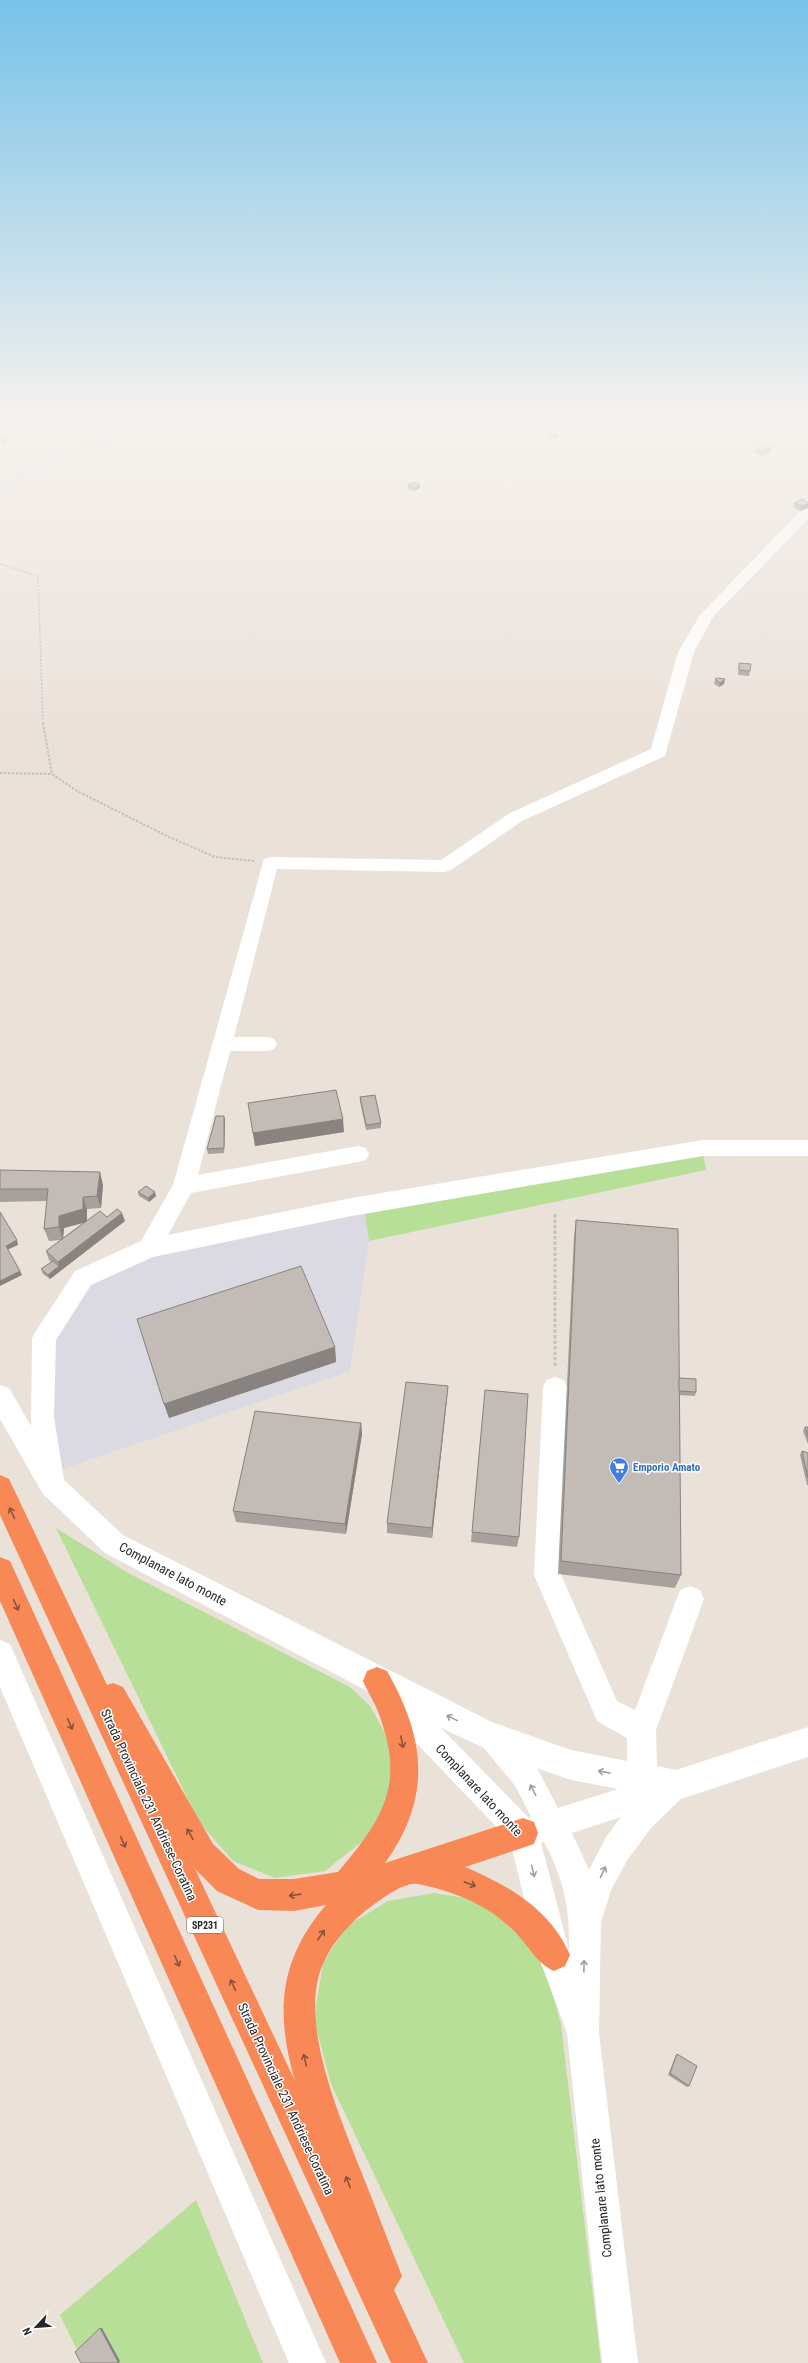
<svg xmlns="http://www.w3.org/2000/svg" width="808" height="2363" viewBox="0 0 808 2363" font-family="'Roboto Condensed',sans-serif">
<rect width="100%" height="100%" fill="#eae1d9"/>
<path fill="#dbdae2" d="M365,1214L369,1241L350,1371L57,1471L49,1414L53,1338L90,1283L134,1261L215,1241Z"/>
<g fill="#b8df97">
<path d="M703,1154L706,1170L369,1241L365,1214Z"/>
<path d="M56,1528L130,1574L350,1687L370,1706L389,1740L393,1792L374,1832L325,1871L275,1878L233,1861L199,1822Z"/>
<path d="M434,1893L479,1900L518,1930L546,1969L561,2024L601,2363H464L331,2084L314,2020L323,1963L347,1926L388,1901Z"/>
<path d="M196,2200L263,2363H119L78,2352L60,2315Z"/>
</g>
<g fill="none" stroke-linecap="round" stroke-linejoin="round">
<g stroke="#c3c3c3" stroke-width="1.5" stroke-dasharray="2 1.5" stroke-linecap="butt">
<path d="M0,487C20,475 40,462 62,454C97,441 138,439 168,416"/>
<path d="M0,564L38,576L43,724"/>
</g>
<g stroke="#c3c3c3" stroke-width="2" stroke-dasharray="2.5 1.5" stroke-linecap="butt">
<path d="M43,723L52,774L77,791L167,836L215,857L254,861"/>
<path d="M0,773L52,774"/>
</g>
<path stroke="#c3c3c3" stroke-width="3" stroke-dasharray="3.5 2" stroke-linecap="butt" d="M555,1214V1368"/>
<g fill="#fff" fill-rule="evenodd">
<path d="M808,507V519L713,617L694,652L665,756L522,821L451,870L445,872L277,869L234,1037H267L274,1039L277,1044L274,1049L267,1051H230L198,1175L358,1146L366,1148L369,1154L366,1160L358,1162L191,1193L168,1235L351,1198L703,1140H808V1156H703L351,1216L153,1257L91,1285L56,1340L54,1417L64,1480L123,1535L492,1722L571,1750L627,1761V1738L597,1721L534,1575L543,1388L546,1380L555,1377L564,1380L567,1388L561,1575L617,1701L635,1710L680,1590L690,1586L700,1590L704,1599L656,1730L657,1766L676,1770L808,1727V1757L681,1799L651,1828L628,1859L611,1890L601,1922L599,2033L638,2363H602L567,2033L538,1955L510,1841L376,1701L373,1694L105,1553L43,1494L0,1419V1385L9,1388L31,1426L32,1338L36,1331L75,1271L141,1241L173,1185L264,859L270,857L441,860L510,813L651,749L678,652L700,615L803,508ZM441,1728L484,1748L516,1787L531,1817L529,1818ZM537,1768L571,1780L618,1789L558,1808ZM621,1817L606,1837L589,1870L572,1833ZM544,1842C564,1879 570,1909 569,1950L541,1843Z"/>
<path d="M0,1640L10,1644L326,2363H289L0,1687Z"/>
</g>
<g fill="#f88856" fill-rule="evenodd">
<path d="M0,1475L9,1479L107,1685L113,1683L123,1687L213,1844L239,1869L259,1879H294L338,1872C382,1820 405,1786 380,1717C376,1704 368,1693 363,1681L367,1671L377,1667L387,1671C426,1739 432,1798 385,1863L523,1818L534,1822L538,1833L534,1844L465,1867C508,1885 551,1910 570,1955L565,1966L554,1971C536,1963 529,1946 515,1932C490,1906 454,1891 418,1884C403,1881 376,1903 364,1912C346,1927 329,1947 321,1969C300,2026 340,2117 361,2171C375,2206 388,2241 402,2276L394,2290L428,2363H391L0,1515ZM195,1869L217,1891L258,1910L294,1911L326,1905C279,1960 275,2012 295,2081Z"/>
<path d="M0,1557L10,1561L377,2363H340L0,1601Z"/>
</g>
</g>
<g fill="#a7a19d" fill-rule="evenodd">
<path d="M547,433L558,437L552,439L547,437Z"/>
<path d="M0,437H6V442L5,444L0,442Z"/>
<path d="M771,448L770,452L761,456L755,453L756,449Z"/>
<path d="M408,485L420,488L414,491L408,489Z"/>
<path d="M794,503L808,508L800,511L793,507Z"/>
<path d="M739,663L750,671L749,676L738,675Z"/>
<path d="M715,679L724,684L719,687L714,684Z"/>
<path d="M360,1097L381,1123V1128L366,1130L360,1101Z"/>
<path d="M248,1103L344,1132L255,1146Z"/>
<path d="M225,1120L224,1153L208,1154L207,1149Z"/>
<path d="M0,1170L103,1185L101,1208L87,1209V1221L107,1217L125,1221L50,1279L43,1274L41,1269L51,1262L49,1260L46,1251L61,1240L49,1241L44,1229L47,1201L0,1202ZM84,1222L63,1238L64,1228Z"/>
<path d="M138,1192L156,1196L149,1202L139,1196Z"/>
<path d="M576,1220L679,1378L696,1392L695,1396L679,1395L681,1575L675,1588L558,1574L574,1236Z"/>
<path d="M137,1319L335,1347L336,1362L169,1418Z"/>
<path d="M448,1386L447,1398L432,1538L387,1533V1523Z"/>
<path d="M485,1390L519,1537L517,1547L471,1542Z"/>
<path d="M361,1423L362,1434L346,1534L236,1522L233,1511Z"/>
<path d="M805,1427H808V1444L803,1431Z"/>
<path d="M802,1451L808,1453V1485H807L800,1455Z"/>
<path d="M677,2054L689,2086L687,2087L668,2075L676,2055Z"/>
</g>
<g fill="#88837f">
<path d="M558,433V437L552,439L553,435Z"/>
<path d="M6,437V442L5,444V440Z"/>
<path d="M771,448L770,452L761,456L762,451Z"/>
<path d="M420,484V488L414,491L415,487Z"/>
<path d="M808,504V508L800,511L801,506Z"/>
<path d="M725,679L724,684L719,687L720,683Z"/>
<path d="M224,1116L225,1120L224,1153Z"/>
<path d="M343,1119L344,1132L255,1146L253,1133Z"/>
<path d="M100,1172L103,1185L101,1208L97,1196Z"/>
<path d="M155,1192L156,1196L149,1202L148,1198Z"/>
<path d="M83,1197L87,1209V1222L64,1228L63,1240L59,1227V1216Z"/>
<path d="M122,1213L125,1221L50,1279L48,1275L59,1266L58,1262Z"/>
<path d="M17,1240L18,1245L7,1250L6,1246Z"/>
<path d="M20,1271L22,1275L0,1286V1281Z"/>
<path d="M335,1347L336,1362L169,1418L164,1404Z"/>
<path d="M448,1386L447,1398L432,1538V1528Z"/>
<path d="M361,1423L362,1434L346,1534L345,1524Z"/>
<path d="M100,2328H102L120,2361L119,2363H118Z"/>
</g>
<g fill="#c2bbb6" stroke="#88837f">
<path d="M551,430L558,433L553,435L547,433Z"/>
<path d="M0,437H6L5,440L0,439Z"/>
<path d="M766,445L771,448L762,451L756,449Z"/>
<path d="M413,482L420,484L415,487L408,485Z"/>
<path d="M802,499L808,503V504L801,506L794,503Z"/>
<path d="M739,663L751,664L750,671L739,670Z"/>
<path d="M717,678L725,679L720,683L715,679Z"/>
<path d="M336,1090L343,1119L253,1133L248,1103Z"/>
<path d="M375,1095L381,1123L366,1125L360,1097Z"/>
<path d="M216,1116H224V1148L207,1149Z"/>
<path d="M0,1170L100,1172L97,1196L83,1197V1209L59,1216V1227L44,1229L48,1189H0Z"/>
<path d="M146,1186L155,1192L148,1198L138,1192Z"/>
<path d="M117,1209L122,1213L58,1262L46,1251L100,1211L107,1217Z"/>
<path d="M0,1212L17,1240L6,1246L20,1271L0,1281Z"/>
<path d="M576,1220L678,1229L681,1575L561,1561Z"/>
<path d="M53,1261L59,1266L48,1275L41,1269Z"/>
<path d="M301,1266L335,1347L164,1404L137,1319Z"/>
<path d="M679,1378L696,1379V1392L679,1391Z"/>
<path d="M406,1382L448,1386L432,1528L387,1523Z"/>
<path d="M485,1390L528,1394L519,1537L472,1532Z"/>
<path d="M255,1411L361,1423L345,1524L233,1511Z"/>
<path d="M805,1427H808V1436Z"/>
<path d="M802,1451L808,1453V1478Z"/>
<path d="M677,2054L697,2066L689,2086L670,2073Z"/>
<path d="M100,2328L118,2362V2363H81L75,2352Z"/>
</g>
<defs><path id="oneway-shaft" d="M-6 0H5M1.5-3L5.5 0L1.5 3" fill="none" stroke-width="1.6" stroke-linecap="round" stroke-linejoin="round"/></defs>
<g stroke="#86533d">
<use href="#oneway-shaft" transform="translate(12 1513) rotate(-115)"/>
<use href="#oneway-shaft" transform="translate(16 1605) rotate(66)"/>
<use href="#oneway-shaft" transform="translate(70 1724) rotate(66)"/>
<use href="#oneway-shaft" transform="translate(402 1742) rotate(79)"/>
<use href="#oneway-shaft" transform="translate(190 1834) rotate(-119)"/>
<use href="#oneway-shaft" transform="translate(123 1842) rotate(66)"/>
<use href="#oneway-shaft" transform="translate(470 1884) rotate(20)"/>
<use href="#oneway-shaft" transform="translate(295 1895) rotate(172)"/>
<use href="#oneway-shaft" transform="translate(321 1935) rotate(-56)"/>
<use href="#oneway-shaft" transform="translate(177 1961) rotate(66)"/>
<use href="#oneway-shaft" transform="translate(233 1985) rotate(-115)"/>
<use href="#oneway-shaft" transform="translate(305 2060) rotate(-103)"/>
<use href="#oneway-shaft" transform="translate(348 2182) rotate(-111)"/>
</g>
<g stroke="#9e9e9e">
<use href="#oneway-shaft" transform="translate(452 1718) rotate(-154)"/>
<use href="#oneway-shaft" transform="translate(604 1772) rotate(-170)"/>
<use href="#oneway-shaft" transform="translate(533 1790) rotate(-118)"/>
<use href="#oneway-shaft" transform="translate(533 1871) rotate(76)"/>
<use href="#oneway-shaft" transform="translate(603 1872) rotate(-64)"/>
<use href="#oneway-shaft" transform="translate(584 1966) rotate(-89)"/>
</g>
<linearGradient id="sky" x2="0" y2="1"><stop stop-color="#77c2e8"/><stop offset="0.56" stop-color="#f6f2ee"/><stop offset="1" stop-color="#f6f2ee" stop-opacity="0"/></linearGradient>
<rect width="808" height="747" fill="url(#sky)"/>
<defs>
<g id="supermarket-pin" transform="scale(1)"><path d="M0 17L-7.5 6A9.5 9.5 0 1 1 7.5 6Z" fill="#3f7fe0" stroke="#fff"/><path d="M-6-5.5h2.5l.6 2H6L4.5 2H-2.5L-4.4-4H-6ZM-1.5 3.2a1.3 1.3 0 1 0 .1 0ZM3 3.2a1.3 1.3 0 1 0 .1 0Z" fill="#fff"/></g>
</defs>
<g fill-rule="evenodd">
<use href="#supermarket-pin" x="619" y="1467"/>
</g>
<g text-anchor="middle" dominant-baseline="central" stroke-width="3" stroke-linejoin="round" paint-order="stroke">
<rect fill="#fff" stroke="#686868" stroke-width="1" x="187" y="1917" width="36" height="16" rx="3"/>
<g font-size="10" font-weight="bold" fill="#282828">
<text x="205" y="1925">SP231</text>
</g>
<g font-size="11" font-weight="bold" fill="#366cbe" stroke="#fff" text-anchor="start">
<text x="633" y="1467">Emporio Amato</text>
</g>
<g font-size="13" fill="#282828" stroke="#fff">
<text transform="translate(173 1574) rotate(28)">Complanare lato monte</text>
<text transform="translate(479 1790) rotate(47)">Complanare lato monte</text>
<text transform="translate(149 1805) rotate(65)">Strada Provinciale 231 Andriese-Coratina</text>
<text transform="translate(286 2099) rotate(65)">Strada Provinciale 231 Andriese-Coratina</text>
<text transform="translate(601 2198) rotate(-96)">Complanare lato monte</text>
</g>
</g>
<g transform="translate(36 2327) rotate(244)" stroke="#ffffff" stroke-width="3" paint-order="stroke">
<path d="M0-3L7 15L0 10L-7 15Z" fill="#282828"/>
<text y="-6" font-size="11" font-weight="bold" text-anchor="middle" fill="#282828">N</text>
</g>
</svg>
